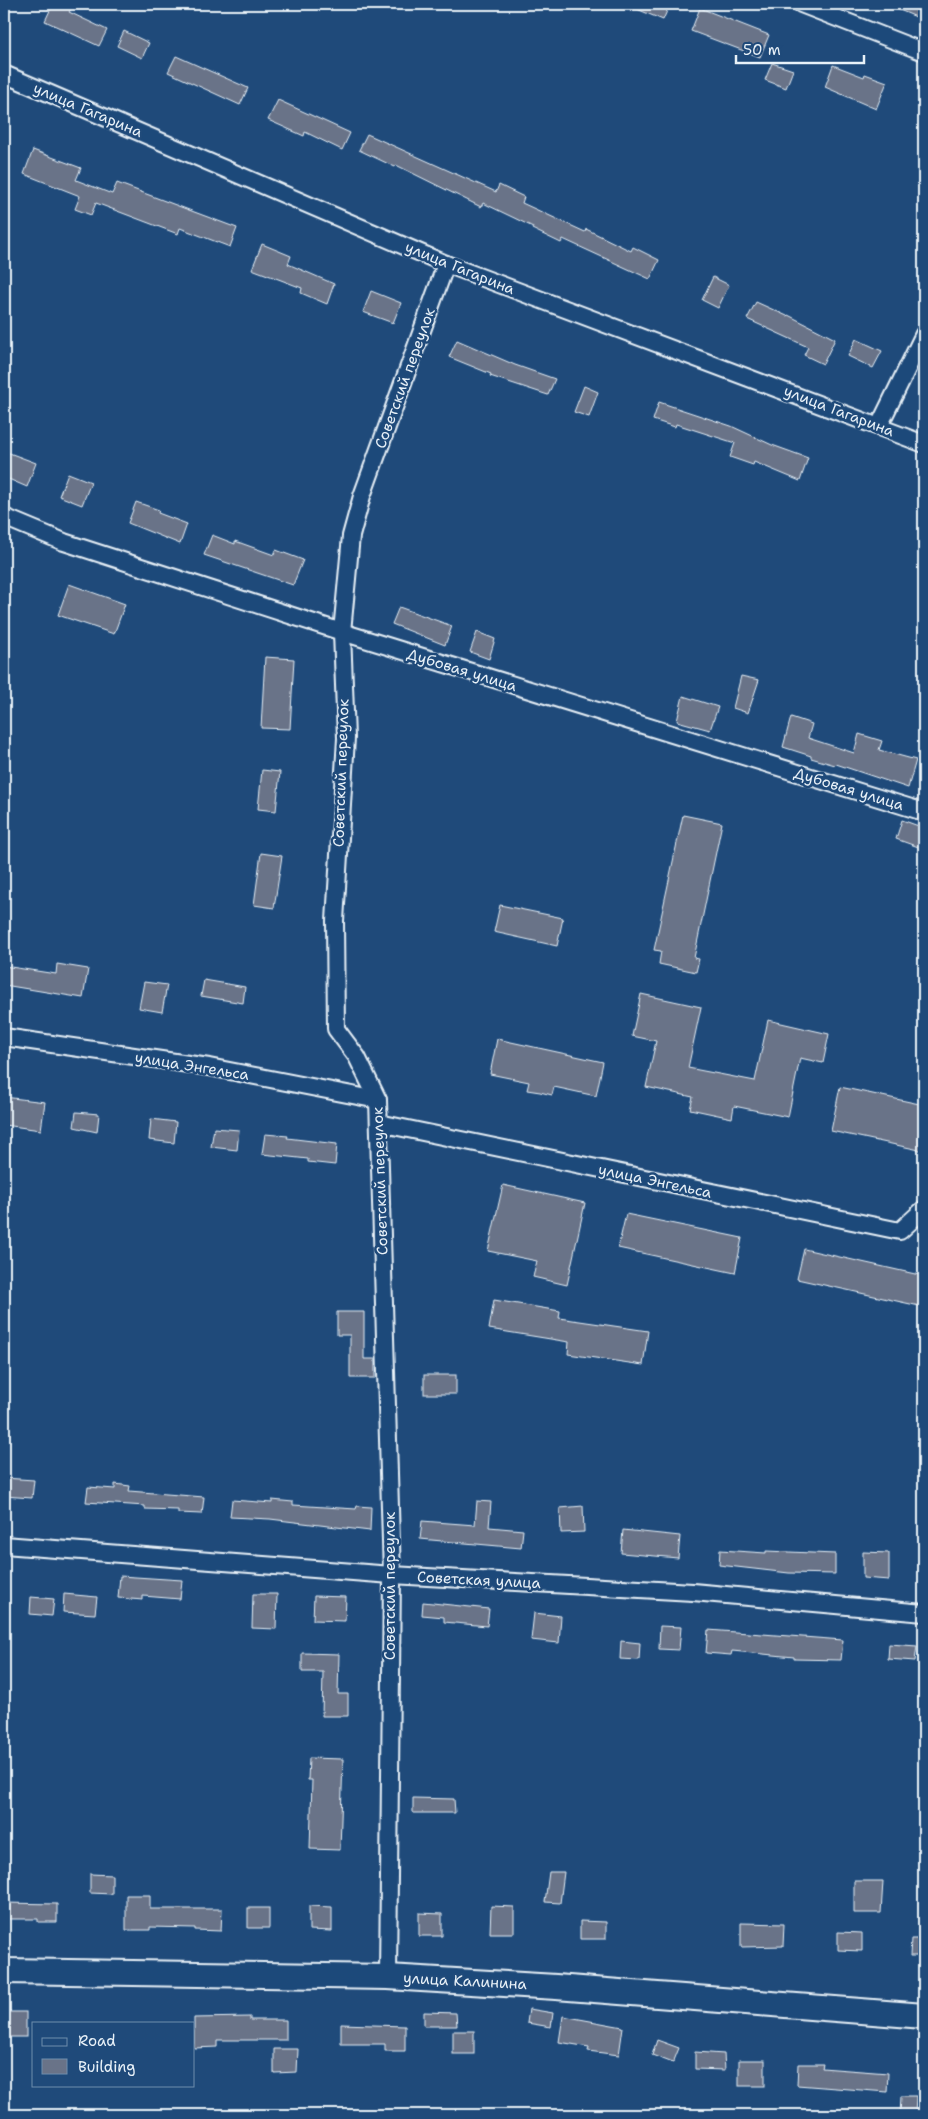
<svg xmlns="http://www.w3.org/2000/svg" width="928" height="2119" viewBox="0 0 928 2119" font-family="'Shantell Sans',sans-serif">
<rect width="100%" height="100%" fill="#1f4a7a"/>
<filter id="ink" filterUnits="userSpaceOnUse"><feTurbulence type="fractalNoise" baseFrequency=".02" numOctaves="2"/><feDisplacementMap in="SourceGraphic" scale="10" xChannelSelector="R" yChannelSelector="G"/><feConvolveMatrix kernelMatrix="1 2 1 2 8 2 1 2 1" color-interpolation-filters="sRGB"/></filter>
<g filter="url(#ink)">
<g fill="#697388" stroke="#e8f1f8">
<path d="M53,4H60L71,9L69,12L107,30L99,46L45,21Z"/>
<path d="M625,4H670L663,20Z"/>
<path d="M885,4H924V12L921,19Z"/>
<path d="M700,8L769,35L760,57L691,31Z"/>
<path d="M124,31L149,43L142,58L117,46Z"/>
<path d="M176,56L248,88L240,105L168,72Z"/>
<path d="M772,63L793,70L786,88L765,80Z"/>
<path d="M833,65L864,77L865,74L887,82L876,109L825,87Z"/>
<path d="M278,100L350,133L342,150L305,132L304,136L268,120Z"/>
<path d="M367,134L496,192L499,185L524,197L522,203L585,232L586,229L631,251L633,247L659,260L650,279L563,239L561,243L532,229L533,227L483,203L481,207L396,165L395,167L359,150Z"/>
<path d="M33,150L81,168L76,180L112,194L117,183L237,228L230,247L180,228L178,234L96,203L91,215L75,209L80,196L24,174Z"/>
<path d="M262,244L291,256L288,264L334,284L327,304L301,293L302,288L252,269Z"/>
<path d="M713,277L729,285L718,308L702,300Z"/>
<path d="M371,291L401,303L393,323L363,312Z"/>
<path d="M756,302L787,316L788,315L835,339L823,364L804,355L808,347L747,319Z"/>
<path d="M856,339L882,351L873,368L848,356Z"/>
<path d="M457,340L515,365L555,379L548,395L490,376L491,374L449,357Z"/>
<path d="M584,386L598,392L589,417L574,412Z"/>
<path d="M659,402L731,426L772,445L808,458L800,481L754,462L753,465L730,457L735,443L676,424L675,427L653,420Z"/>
<path d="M4,451L36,463L27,487L4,477Z"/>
<path d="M68,473L91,482L82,505L59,496Z"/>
<path d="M136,502L159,510L158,513L187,524L180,544L128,523Z"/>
<path d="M212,535L235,544V541L274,555L276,550L303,560L293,585L204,555Z"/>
<path d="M69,584L125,604L114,634L58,615Z"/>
<path d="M399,607L452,626L445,645L392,624Z"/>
<path d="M477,632L495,639L489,659L470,652Z"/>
<path d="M265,657L294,659L290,729L261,728Z"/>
<path d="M741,676L759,680L748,713L733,708Z"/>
<path d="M683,696L718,707L710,730L677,721Z"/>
<path d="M791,717L812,724L808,738L854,753L859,734L882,741L879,750L916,760L908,788L836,764L835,765L811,758V756L783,747Z"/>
<path d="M262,770L280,772L276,811L258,809Z"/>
<path d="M683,815L722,823L694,958L699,959L696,972L659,964L661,951L654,950Z"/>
<path d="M902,820L924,828V849L896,839Z"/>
<path d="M261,853L282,856L274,908L254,905Z"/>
<path d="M500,905L563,918L557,946L494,932Z"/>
<path d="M57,964L88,969L83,998L4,985V966L56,974Z"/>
<path d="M204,980L245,987L243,1003L201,996Z"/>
<path d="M144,982L167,985L162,1012L139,1008Z"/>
<path d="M641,994L701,1007L688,1068L755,1081L768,1020L829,1034L823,1063L800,1058L788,1117L734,1106L732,1118L690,1109L693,1097L646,1087L656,1041L632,1036Z"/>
<path d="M497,1039L603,1062L596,1096L554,1087L552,1095L540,1092L527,1090L529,1082L490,1074Z"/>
<path d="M840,1087L924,1105V1151L831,1131Z"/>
<path d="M4,1097L45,1102L41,1130L4,1125Z"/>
<path d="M76,1112L99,1114L97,1132L74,1127Z"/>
<path d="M151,1119L176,1122L174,1143L149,1140Z"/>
<path d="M214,1128L239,1130L237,1150L211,1147Z"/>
<path d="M265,1134L288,1136L287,1138L337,1144L335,1165L308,1162V1159L262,1154Z"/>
<path d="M503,1185L585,1203L567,1285L533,1277L537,1261L488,1251Z"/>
<path d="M626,1214L742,1238L735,1273L618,1248Z"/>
<path d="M804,1249L924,1276V1307L797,1279Z"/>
<path d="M494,1300L560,1311L559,1318L648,1331L643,1365L568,1354L569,1342L489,1329Z"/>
<path d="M337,1312H364V1359H375V1378H350V1335H337Z"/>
<rect x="424" y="1375" width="32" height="19"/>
<path d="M4,1478L34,1480L32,1498L4,1496Z"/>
<path d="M115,1484L130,1486L129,1491L204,1497L202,1514L178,1513V1510L145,1509V1506L86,1502L88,1487L115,1489Z"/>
<path d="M232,1500L272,1503V1500L293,1502V1505L356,1509L357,1506L371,1507L370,1531L270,1519L230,1517Z"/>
<path d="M477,1501L491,1502L489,1527L523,1530L521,1548L420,1539L422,1521L475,1525Z"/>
<path d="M583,1506L584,1532L561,1533L560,1508Z"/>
<path d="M623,1530L680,1536L678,1558L621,1553Z"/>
<path d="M720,1550L766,1553V1551L835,1554V1574L789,1573L719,1565Z"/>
<path d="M863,1552L889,1553V1580L863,1578Z"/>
<path d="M120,1576L182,1580L180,1599L143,1596V1600L118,1598Z"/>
<path d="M64,1594L97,1597L95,1614L63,1612Z"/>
<path d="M253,1594H277L276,1629L252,1628Z"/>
<path d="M314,1596L346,1597L345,1621L313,1620Z"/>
<path d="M31,1597L54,1599L52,1616L30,1614Z"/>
<path d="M423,1602L489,1609L487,1626L444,1622V1617L422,1615Z"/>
<path d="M534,1613L561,1616L559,1643L531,1640Z"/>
<path d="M660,1626L681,1627L679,1650L659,1649Z"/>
<path d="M708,1630L843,1640L841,1660L794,1659V1657L732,1651L731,1655L706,1653Z"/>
<path d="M621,1641L640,1643L639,1660L620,1659Z"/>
<path d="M889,1644L917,1646L915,1661L888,1659Z"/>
<path d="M302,1653L339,1654L338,1694H348V1716H322L323,1672H302Z"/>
<path d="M309,1758L343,1759L340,1850L310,1849L312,1780H308Z"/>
<path d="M413,1798L454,1799L455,1813H413Z"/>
<path d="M549,1872H564L560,1903L545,1902Z"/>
<path d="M90,1874L112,1875V1894L90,1893Z"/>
<path d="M854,1881H883L881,1913H854Z"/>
<path d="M126,1895H150V1909H222L221,1931L195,1930V1928L150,1927V1930H126Z"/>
<path d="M4,1903L57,1904V1922H38V1919H4Z"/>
<path d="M309,1906L332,1907V1931L309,1930Z"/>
<path d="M491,1906L514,1907V1933H490Z"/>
<rect x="248" y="1908" width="21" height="20"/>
<path d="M419,1913L442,1914V1936H419Z"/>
<path d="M580,1921L606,1922V1939H580Z"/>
<path d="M741,1923L784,1924L783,1946L741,1947Z"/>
<path d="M838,1932L862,1933V1951L838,1950Z"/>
<path d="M911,1939H924V1956H910Z"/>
<path d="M529,2009L553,2013L551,2027L527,2023Z"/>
<rect x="4" y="2012" width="22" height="25"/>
<path d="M424,2012L456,2013L457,2026H424Z"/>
<path d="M563,2016L623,2027L619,2055L588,2051L589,2047L559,2042Z"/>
<path d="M250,2017V2020H286V2040H217V2047L194,2048V2018Z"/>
<path d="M341,2024L405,2026V2051H385V2044H341Z"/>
<rect x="453" y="2031" width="21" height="23"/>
<path d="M657,2040L679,2048L673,2063L652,2055Z"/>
<path d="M274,2049H298L297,2072L274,2073Z"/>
<path d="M695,2052L724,2054L725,2070L695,2069Z"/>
<rect x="739" y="2060" width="26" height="26"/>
<path d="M798,2064H823L822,2068L888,2073L887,2092L797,2085Z"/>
<path d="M901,2096H916L915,2115H900Z"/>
</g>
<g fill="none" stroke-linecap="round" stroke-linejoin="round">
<g stroke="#e8f1f8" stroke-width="20">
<g id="street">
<path d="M801,4L924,52"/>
<path d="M4,74L446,264L924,444"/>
<path d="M879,426L924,334"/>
<path d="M4,517L64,542L342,632L924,812"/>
<path d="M4,1037L209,1067L378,1100"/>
<path d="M379,1123L900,1231L924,1209"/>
<path d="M4,1545L392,1575L693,1592L924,1613"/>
<path d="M388,1977L392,1575L378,1100L357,1057L336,1029L335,921L346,738L342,632L351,536L362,496L446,264"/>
</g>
</g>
<g stroke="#e8f1f8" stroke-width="28">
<path id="secondary" d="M4,1971L388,1977L556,1987L924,2016"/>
</g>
<use href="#street" stroke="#1f4a7a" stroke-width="16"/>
<use href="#secondary" stroke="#1f4a7a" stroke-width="24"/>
</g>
</g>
<g text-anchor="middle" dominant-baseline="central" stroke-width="5" stroke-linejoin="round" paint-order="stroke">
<g font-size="15" fill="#e8f1f8" stroke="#1f4a7a">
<text transform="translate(88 110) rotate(23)">улица Гагарина</text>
<text transform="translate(460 268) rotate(22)">улица Гагарина</text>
<text transform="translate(405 378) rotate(-70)">Советский переулок</text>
<text transform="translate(839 411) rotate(21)">улица Гагарина</text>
<text transform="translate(462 670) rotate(17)">Дубовая улица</text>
<text transform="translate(341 773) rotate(-88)">Советский переулок</text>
<text transform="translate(849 789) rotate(17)">Дубовая улица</text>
<text transform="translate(192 1066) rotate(9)">улица Энгельса</text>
<text transform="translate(380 1181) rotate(-92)">Советский переулок</text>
<text transform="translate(655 1181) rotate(12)">улица Энгельса</text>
<text transform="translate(479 1580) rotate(3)">Советская улица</text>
<text transform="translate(390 1586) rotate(-90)">Советский переулок</text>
<text transform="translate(465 1981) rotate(3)">улица Калинина</text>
</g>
</g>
<rect width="928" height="2119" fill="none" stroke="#1f4a7a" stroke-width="20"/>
<rect x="10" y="10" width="908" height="2099" fill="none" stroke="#e8f1f8" stroke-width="2" filter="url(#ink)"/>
<rect x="32" y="2022" width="162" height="65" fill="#1f4a7a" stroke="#6f8dac"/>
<rect x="42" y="2038" width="25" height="8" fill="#1f4a7a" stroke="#6f8dac"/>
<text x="78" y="2046" font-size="15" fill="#e8f1f8">Road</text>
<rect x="42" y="2059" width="25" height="15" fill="#697388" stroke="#6f8dac"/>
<text x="78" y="2072" font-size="15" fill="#e8f1f8">Building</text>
<path d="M736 55v8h128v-8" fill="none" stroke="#e8f1f8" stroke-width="2.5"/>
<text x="743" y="55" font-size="15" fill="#e8f1f8" stroke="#1f4a7a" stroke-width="4" paint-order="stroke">50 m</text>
</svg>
